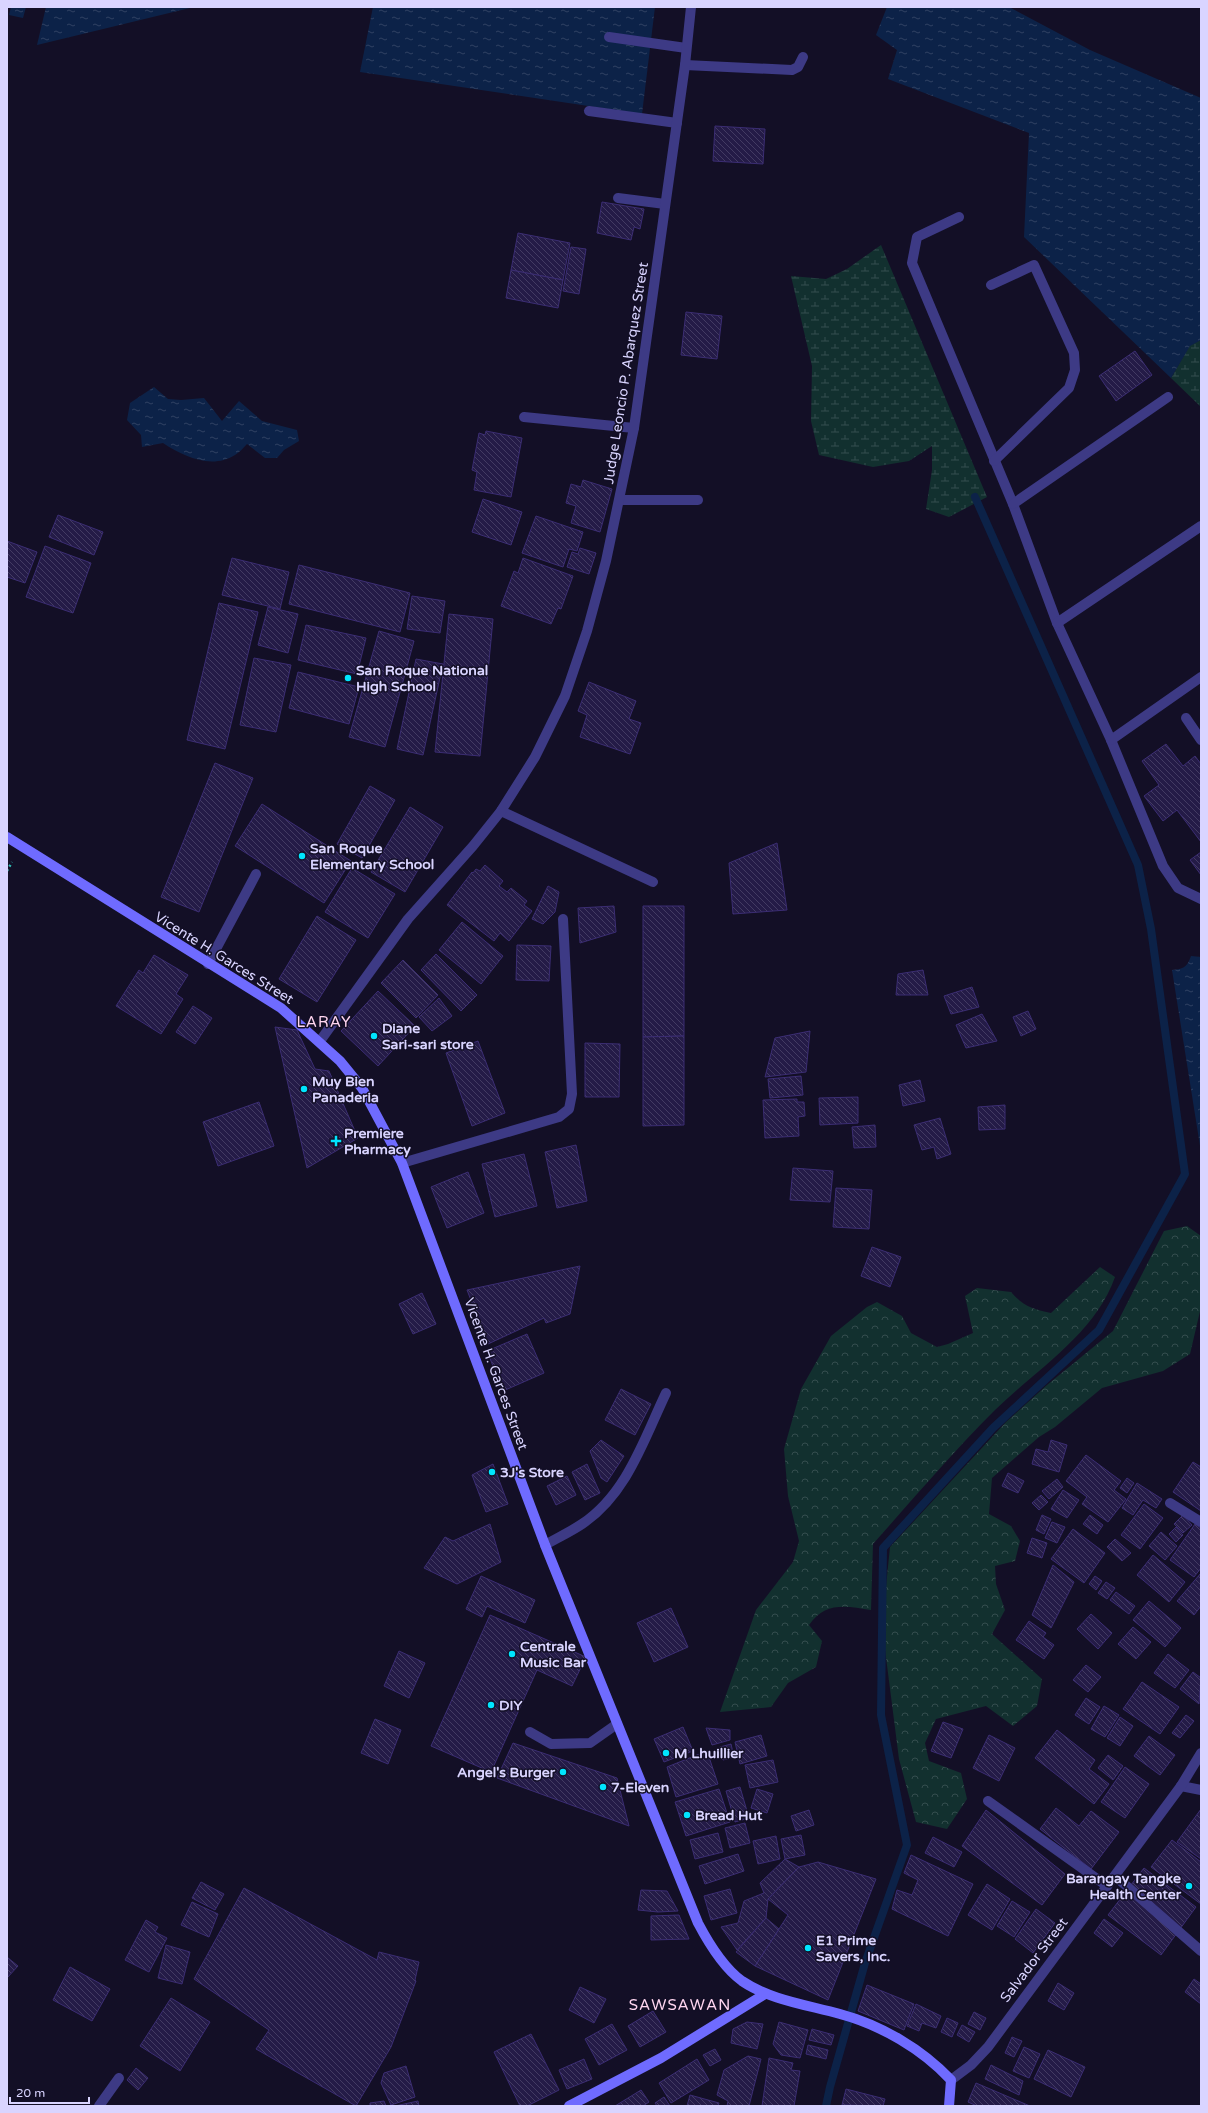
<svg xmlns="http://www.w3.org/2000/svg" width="1208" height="2113" viewBox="0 0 1208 2113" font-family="'Varela Round',sans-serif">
<defs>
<pattern id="forest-crowns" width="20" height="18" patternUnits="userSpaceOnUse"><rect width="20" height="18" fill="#12302f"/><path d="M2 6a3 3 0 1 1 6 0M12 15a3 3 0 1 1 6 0" fill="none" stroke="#344d4e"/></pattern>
<pattern id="wetland-marsh" width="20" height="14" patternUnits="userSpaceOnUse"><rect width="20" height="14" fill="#12302f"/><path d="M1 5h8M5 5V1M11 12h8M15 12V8" fill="none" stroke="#344d4e"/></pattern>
<pattern id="water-ripples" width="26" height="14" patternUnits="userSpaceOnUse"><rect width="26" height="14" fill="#0c2248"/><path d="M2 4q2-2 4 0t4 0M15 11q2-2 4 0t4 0" fill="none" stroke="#2f4163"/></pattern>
<pattern id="building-back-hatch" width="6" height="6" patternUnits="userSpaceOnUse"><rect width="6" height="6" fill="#241b47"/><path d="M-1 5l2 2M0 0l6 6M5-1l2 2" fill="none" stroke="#433b63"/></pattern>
</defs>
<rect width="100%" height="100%" fill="#130f26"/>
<g fill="url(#forest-crowns)">
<path d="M1187,1226L1201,1236V1307L1190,1354L1163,1371L1102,1388L1055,1427L1039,1437L992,1478L989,1514L1011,1526L1020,1541L1015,1561L995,1566L996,1584L1005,1610L992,1634L1042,1679L1037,1706L1013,1726L986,1706L936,1719L925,1743L929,1761L961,1773L967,1799L947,1829L916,1822L899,1759L882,1626L890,1547L1006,1422L1047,1385L1113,1331L1164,1231Z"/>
<path d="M1100,1267L1115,1277C1095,1334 1037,1369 995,1410C952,1453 913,1499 873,1544L871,1610C847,1606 825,1601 809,1625L822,1641L816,1667L788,1683L771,1707L720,1712L756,1610L793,1562L799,1541L788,1496L784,1449L801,1389L831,1336L867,1307L877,1302L902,1316L911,1333L937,1347L948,1344L973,1333L965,1296L977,1288L1011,1292C1024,1307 1032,1309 1051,1313Z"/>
</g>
<g fill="url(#wetland-marsh)">
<path d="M881,245L987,497L949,517L926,509L932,470V446L909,461L873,467L819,455L811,421L812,366L791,276L826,279L847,269Z"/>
<path d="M1201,340V407L1171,378L1190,345Z"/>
</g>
<g fill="url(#water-ripples)">
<path d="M11,7H26L23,18L9,15Z"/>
<path d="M46,7H194L37,45Z"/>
<path d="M373,7H655L642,114L360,72Z"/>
<path d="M887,7H1009L1090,50L1201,98V340L1190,346L1171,378L1024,237L1029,133L888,79L897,50L876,35Z"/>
<path d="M154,387L168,399L181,400L204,398L222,421L239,401L262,421L297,430L299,441L284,450L277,458H265L247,444C243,448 240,452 235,455C211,470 183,456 163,443L142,447L141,435L127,420L130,403Z"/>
<path d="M1191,956L1201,957V1152L1172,970C1184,969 1187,967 1191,956Z"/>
</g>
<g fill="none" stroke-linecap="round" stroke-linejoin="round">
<path stroke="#0c2248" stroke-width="8" d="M826,2106L830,2087L865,1963L907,1845L881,1715L883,1548L993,1428L1099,1330L1185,1174L1151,929L1138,865L975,497"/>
</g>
<g fill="url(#building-back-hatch)" stroke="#3b2d73">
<path d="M715,126L765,129L763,164L713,161Z"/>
<path d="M602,202L644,209L640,229L634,227L631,240L597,233Z"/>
<path d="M518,233L570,243L563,280L511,270Z"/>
<path d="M571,247L586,249L579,294L563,291Z"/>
<path d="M511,270L563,280L558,308L506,298Z"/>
<path d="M686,312L722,316L717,359L681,355Z"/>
<path d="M1135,351L1152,375L1116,401L1099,376Z"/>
<path d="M486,431L522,438L511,497L474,490L477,472L472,470L479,433L485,435Z"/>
<path d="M583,480L612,489L600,532L571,523L576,506L566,503L571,484L581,487Z"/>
<path d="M483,499L522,512L511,545L472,532Z"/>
<path d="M58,515L103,532L94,555L49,537Z"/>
<path d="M536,516L583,532L577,551L569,549L563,567L522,553Z"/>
<path d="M7,541L37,552L25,583L7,577Z"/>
<path d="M45,546L91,563L73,613L26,597Z"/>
<path d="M580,548L596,553L589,574L567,567L572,552L578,554Z"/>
<path d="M232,558L289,572L280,609L222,595Z"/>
<path d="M523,558L573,576L561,609L558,608L551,624L501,606L514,571L518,573Z"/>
<path d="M299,565L410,593L400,632L289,604Z"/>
<path d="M412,596L445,601L440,633L407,629Z"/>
<path d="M219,603L258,612L225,749L187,740Z"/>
<path d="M268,607L298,614L288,653L258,645Z"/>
<path d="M449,614L493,619L480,756L435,752Z"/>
<path d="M306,625L366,638L357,674L298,660Z"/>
<path d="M379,631L414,641L385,747L349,737Z"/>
<path d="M254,658L291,665L276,732L240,725Z"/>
<path d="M416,659L443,664L423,755L397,749Z"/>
<path d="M298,672L359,687L349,724L289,708Z"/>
<path d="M589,682L636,701L629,719L641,723L630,754L580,737L587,715L578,711Z"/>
<path d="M1166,744L1183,766L1195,756L1201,764V842L1177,810L1163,821L1144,796L1159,785L1142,761Z"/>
<path d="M215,763L253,778L199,912L161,897Z"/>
<path d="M370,786L395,800L362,858L337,844Z"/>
<path d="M262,804L351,861L324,903L235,846Z"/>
<path d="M410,807L443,827L405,892L371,872Z"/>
<path d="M777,843L787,910L733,914L729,863Z"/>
<path d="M1201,852V875L1190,860Z"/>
<path d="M485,865L503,881L499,886L507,892L511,888L527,901L524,905L532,911L509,941L500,933L494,941L447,905L472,872L473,873L476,869L480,871Z"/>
<path d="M352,868L395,894L368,938L325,912Z"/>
<path d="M548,886L559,892L555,912L543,924L532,919Z"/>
<path d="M614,906L616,932L580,943L578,908Z"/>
<path d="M643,906H684V1036L643,1037Z"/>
<path d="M317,916L356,940L317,1002L279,979Z"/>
<path d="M462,922L503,956L481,984L439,950Z"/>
<path d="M517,945L551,946L549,981L516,980Z"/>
<path d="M436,954L477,995L461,1011L421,970Z"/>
<path d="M154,955L188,975L176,994L183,999L161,1034L116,1006L139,970L143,973Z"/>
<path d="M403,960L438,995L416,1018L381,983Z"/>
<path d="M923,970L928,995H896L898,974Z"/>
<path d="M972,987L979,1007L951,1014L944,996Z"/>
<path d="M378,991L415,1026L378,1066L341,1031Z"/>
<path d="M439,998L452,1016L432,1031L419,1017Z"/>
<path d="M193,1006L212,1018L195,1044L176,1032Z"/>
<path d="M1028,1011L1036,1029L1021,1036L1013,1017Z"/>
<path d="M982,1014L997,1041L966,1048L956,1025Z"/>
<path d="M275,1027L297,1030L315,1069L329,1071L358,1138L307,1168Z"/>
<path d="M810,1031L806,1072L765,1077L775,1038Z"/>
<path d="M684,1036V1125L643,1126V1037Z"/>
<path d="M478,1041L505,1113L472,1126L446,1053Z"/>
<path d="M585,1043L620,1044L619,1097H585Z"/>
<path d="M801,1076L803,1095L770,1098L768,1079Z"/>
<path d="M920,1080L925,1101L903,1106L899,1085Z"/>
<path d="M858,1097V1123L820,1125L819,1098Z"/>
<path d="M797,1099V1102H804L805,1116L798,1117L799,1136L765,1138L763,1100Z"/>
<path d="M259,1102L274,1146L218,1166L203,1122Z"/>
<path d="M1005,1105V1129L979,1130L978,1107Z"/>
<path d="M940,1118L951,1154L937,1159L934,1147L922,1150L914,1125Z"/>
<path d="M875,1125L876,1147L854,1148L852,1127Z"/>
<path d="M576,1145L587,1201L557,1208L545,1152Z"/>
<path d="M524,1154L537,1206L495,1217L482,1164Z"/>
<path d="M793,1168L833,1171L830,1202L790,1200Z"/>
<path d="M468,1172L484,1213L447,1228L431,1187Z"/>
<path d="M836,1188L872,1190L869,1229L833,1227Z"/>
<path d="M872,1247L901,1257L890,1287L861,1276Z"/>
<path d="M580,1266L570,1314L546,1323L544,1318L488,1344L467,1290Z"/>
<path d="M422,1293L436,1324L413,1334L399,1304Z"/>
<path d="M527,1334L544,1373L503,1391L487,1351Z"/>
<path d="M621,1389L651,1404L635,1435L605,1420Z"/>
<path d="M601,1440L624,1456L607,1482L601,1478L590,1451Z"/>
<path d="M1051,1440L1067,1445L1059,1472L1032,1464L1036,1449L1048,1452Z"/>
<path d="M1086,1455L1121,1481L1114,1490L1126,1499L1108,1522L1082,1504L1087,1497L1066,1481Z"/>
<path d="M1193,1462L1201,1467V1511L1173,1492Z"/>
<path d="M493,1464L508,1504L486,1512L472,1475Z"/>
<path d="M587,1464L600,1493L585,1500L572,1472Z"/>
<path d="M1008,1473L1024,1481L1018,1493L1002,1486Z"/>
<path d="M567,1476L576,1495L556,1505L547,1486Z"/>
<path d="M1127,1478L1134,1483L1127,1493L1120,1488Z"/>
<path d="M1057,1479L1063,1487L1049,1499L1042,1491Z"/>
<path d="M1137,1483L1162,1499L1156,1508L1143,1500L1133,1515L1122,1508Z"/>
<path d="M1063,1490L1079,1500L1067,1518L1051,1509Z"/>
<path d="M1041,1495L1048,1502L1039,1510L1032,1503Z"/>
<path d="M1144,1504L1163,1518L1140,1549L1121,1535Z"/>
<path d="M1042,1515L1051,1519L1044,1534L1036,1530Z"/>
<path d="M1090,1515L1103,1525L1097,1534L1083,1524Z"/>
<path d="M1183,1515L1192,1525L1183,1533L1174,1524Z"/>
<path d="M1052,1522L1065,1527L1057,1543L1045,1538Z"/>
<path d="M490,1524L501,1562L457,1584L424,1568L445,1537L453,1541Z"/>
<path d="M1195,1524L1201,1528V1568L1194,1577L1170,1560Z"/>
<path d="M1176,1527L1183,1535L1176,1542L1169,1534Z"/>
<path d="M1073,1529L1105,1553L1084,1583L1051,1559Z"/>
<path d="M1161,1532L1177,1546L1165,1560L1149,1546Z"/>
<path d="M1032,1538L1047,1543L1042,1558L1027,1553Z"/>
<path d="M1115,1539L1131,1553L1122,1561L1107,1547Z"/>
<path d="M1153,1555L1185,1582L1169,1602L1137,1575Z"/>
<path d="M1053,1565L1074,1582L1051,1628L1032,1615Z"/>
<path d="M1201,1573V1606L1194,1615L1177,1601Z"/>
<path d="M481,1576L535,1600L525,1623L487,1606L482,1617L466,1609Z"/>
<path d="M1095,1576L1102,1581L1096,1590L1089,1584Z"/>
<path d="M1106,1582L1115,1588L1107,1599L1098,1593Z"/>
<path d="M1116,1592L1135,1606L1129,1614L1110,1600Z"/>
<path d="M1149,1601L1181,1628L1165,1647L1133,1620Z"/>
<path d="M671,1608L688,1647L654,1662L637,1623Z"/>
<path d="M1091,1614L1112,1633L1098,1649L1077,1629Z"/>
<path d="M490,1615L586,1657L572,1686L537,1670L491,1772L431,1746Z"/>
<path d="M1029,1621L1046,1633L1043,1637L1054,1645L1044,1659L1016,1640Z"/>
<path d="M1133,1627L1151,1642L1136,1659L1118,1644Z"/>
<path d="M399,1651L425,1663L409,1698L384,1686Z"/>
<path d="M1168,1654L1189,1670L1175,1688L1154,1673Z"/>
<path d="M1086,1665L1101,1677L1088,1692L1073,1680Z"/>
<path d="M1193,1672L1201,1678L1199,1704L1180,1689Z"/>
<path d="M1142,1682L1179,1707L1160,1734L1123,1709Z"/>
<path d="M1086,1698L1100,1707L1089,1724L1075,1715Z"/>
<path d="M1104,1706L1119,1715L1105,1737L1091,1729Z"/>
<path d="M1186,1715L1194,1721L1180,1738L1172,1733Z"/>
<path d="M1120,1717L1133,1726L1120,1746L1107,1738Z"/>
<path d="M375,1719L401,1730L388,1764L361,1753Z"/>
<path d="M943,1722L963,1729L951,1758L931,1751Z"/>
<path d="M683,1727L693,1751L664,1762L654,1739Z"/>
<path d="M706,1728L730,1730V1740L712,1745Z"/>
<path d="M1057,1730L1095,1760L1089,1769L1109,1784L1094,1804L1035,1758Z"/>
<path d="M761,1735L767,1756L740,1764L735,1742Z"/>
<path d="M989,1735L1015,1748L999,1781L973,1768Z"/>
<path d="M1149,1736L1175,1755L1160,1775L1134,1756Z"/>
<path d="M513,1743L617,1778L629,1826L497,1778Z"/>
<path d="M731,1744L734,1757L723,1760L720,1747Z"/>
<path d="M707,1751L718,1784L676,1797L667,1767Z"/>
<path d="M1108,1755L1123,1766L1113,1780L1098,1768Z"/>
<path d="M773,1760L778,1782L750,1788L745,1765Z"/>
<path d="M1125,1767L1149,1784L1125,1818L1101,1802Z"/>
<path d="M740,1787L749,1818L735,1822L726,1791Z"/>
<path d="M719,1789L730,1822L686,1836L675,1802Z"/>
<path d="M757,1789L773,1794L767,1813L751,1808Z"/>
<path d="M1056,1808L1079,1826L1091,1811L1119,1832L1091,1869L1040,1829Z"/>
<path d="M1201,1809V1859L1177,1842Z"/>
<path d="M809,1810L814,1825L796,1831L791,1816Z"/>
<path d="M986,1810L1065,1874L1042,1905L962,1846Z"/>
<path d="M745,1823L750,1843L730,1848L725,1828Z"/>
<path d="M718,1833L723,1852L695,1859L690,1840Z"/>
<path d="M801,1835L805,1855L785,1859L781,1839Z"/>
<path d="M776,1836L780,1859L758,1864L753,1841Z"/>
<path d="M933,1837L962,1852L954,1867L925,1853Z"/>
<path d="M1172,1840L1201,1862V1904L1151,1867Z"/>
<path d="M738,1854L744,1871L705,1884L699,1866Z"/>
<path d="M911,1855L973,1884L948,1936L892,1909L897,1890L912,1895L918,1880L904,1873Z"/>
<path d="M785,1859L799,1867L768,1899L766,1918L737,1950L721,1927L738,1923L744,1901L764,1893L760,1883Z"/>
<path d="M818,1862L876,1879L828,2000L755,1966L788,1915L768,1899L799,1867Z"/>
<path d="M1144,1868L1196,1907L1161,1955L1108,1915Z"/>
<path d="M201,1882L224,1894L215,1910L192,1898Z"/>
<path d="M987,1884L1010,1899L992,1930L968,1915Z"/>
<path d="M244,1888L377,1960L379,1952L419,1962L415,1980L416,1981L391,2047L356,2106L256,2049L269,2030L194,1979Z"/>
<path d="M730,1889L737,1913L711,1920L704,1896Z"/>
<path d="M641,1890L667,1891L678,1911L658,1912L638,1910Z"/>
<path d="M1012,1901L1030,1912L1014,1937L997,1926Z"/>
<path d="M192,1902L218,1914L209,1937L181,1925Z"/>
<path d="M1036,1909L1055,1923L1033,1953L1015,1939Z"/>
<path d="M679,1915L689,1939L651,1940V1916Z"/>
<path d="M766,1918L779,1929L755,1966L736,1952Z"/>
<path d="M1104,1919L1123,1933L1112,1947L1094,1933Z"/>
<path d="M146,1920L158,1927L155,1932L167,1938L149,1972L125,1960Z"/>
<path d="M166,1945L190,1952L182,1984L158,1978Z"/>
<path d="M7,1957L18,1966L7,1978Z"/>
<path d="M70,1967L110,1989L92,2021L53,2000Z"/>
<path d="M1194,1979L1201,1984V2004L1185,1992Z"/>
<path d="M1058,1983L1074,1993L1064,2010L1048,2001Z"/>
<path d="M867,1985L914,2004L904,2030L858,2011Z"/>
<path d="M580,1987L606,1999L594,2023L569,2010Z"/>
<path d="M171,1998L210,2022L180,2071L140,2046Z"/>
<path d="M916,2004L941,2016L936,2028L922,2023L919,2031L907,2026Z"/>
<path d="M653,2011L666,2032L640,2047L628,2026Z"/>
<path d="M974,2012L986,2018L980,2030L968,2024Z"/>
<path d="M947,2018L958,2023L952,2037L941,2032Z"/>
<path d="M747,2022L763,2024L757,2049L731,2043L733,2029Z"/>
<path d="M779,2022L808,2030L800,2058L781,2055L773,2044Z"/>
<path d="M612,2024L627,2050L599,2065L585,2039Z"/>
<path d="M962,2025L975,2032L969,2042L957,2035Z"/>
<path d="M812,2029L834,2035L831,2045L809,2040Z"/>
<path d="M531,2034L559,2090L527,2106H520L494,2052Z"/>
<path d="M1012,2037L1022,2041L1014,2057L1005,2053Z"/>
<path d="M808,2045L828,2050L826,2059L806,2054Z"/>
<path d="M1024,2047L1040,2054L1029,2078L1013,2071Z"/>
<path d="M715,2049L721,2060L710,2066L703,2055Z"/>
<path d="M1048,2050L1085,2067L1071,2097L1034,2079Z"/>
<path d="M748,2056L761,2059L749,2106H727L728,2101L717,2095L724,2070Z"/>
<path d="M769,2058L793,2063L791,2070L800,2071L794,2106H762Z"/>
<path d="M584,2059L592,2079L567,2089L559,2070Z"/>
<path d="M697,2059L709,2080L671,2103L659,2083Z"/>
<path d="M991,2065L1023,2081L1019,2095L985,2079Z"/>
<path d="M406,2066L415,2097L391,2105L381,2083L384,2073Z"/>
<path d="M136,2068L148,2078L138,2090L127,2080Z"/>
<path d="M976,2083L1030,2106H977L968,2102Z"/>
<path d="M846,2089L885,2099L883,2106L842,2105Z"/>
<path d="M641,2090L649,2102L643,2106H615Z"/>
<path d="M690,2095L719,2103L718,2106H687Z"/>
<path d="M664,2097L670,2106H657L655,2103Z"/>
<path d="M384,2101L386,2106H370V2103Z"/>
<path d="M418,2101L419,2106H395Z"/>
</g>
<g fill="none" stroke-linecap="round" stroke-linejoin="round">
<path stroke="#2fb8b0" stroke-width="2.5" stroke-dasharray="2 3" stroke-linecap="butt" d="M7,871L12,862"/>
<g stroke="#3d3a85" stroke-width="10">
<path d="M609,37L686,48"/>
<path d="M685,65L792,70L798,67L803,57"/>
<path d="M618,198L665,204"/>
<path d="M524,417L634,428"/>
<path d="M620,500H698"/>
<path d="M501,811L653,882"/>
<path d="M208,964L256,874"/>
<path d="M530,1732L551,1744L590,1743L617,1724"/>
<path d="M988,1801L1107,1886"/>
</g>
<g stroke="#3d3a85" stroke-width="10">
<path d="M589,111L677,123"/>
<path d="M959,217L917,237L912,263L1013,504L1057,623L1111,740L1163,866L1178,888L1201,899"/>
<path d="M991,285L1034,265L1074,353L1075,370L1069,388L994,461"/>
<path d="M1013,504L1168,397"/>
<path d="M1057,623L1201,526"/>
<path d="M1186,718L1201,740"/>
<path d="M1111,740L1201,677"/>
<path d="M320,1041L408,919L473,846L501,811L535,757L565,696L587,631L606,561L634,428L685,65L691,7"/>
<path d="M402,1163L559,1117L569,1109L572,1094L563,919"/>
<path d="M1170,1503L1201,1522"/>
<path d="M545,1545C557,1538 570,1532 582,1524C627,1494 644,1439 666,1393"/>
<path d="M1181,1786L1201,1790"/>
<path d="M1115,1876L1201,1951"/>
<path d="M951,2080L971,2065L988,2047L1181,1786L1201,1753"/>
<path d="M99,2106L119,2078"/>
</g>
<g stroke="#6f6bff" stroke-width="10">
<path d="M7,837L281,1008L340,1061L362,1088L402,1163L545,1545L698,1923C708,1942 724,1968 742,1981C770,2000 808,2005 840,2014C881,2025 922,2049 951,2080L949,2106"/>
<path d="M569,2106L661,2058L765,1994"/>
</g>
</g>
<g fill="#00e5ff" stroke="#130f26" stroke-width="1.5">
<circle cx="348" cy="678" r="4"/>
<circle cx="302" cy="856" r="4"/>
<circle cx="374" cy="1036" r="4"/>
<circle cx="304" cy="1089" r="4"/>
<path d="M334 1135h4v4h4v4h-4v4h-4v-4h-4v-4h4z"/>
<circle cx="492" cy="1472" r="4"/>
<circle cx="512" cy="1654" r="4"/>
<circle cx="491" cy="1705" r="4"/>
<circle cx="666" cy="1753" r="4"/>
<circle cx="563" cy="1772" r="4"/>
<circle cx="603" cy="1787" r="4"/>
<circle cx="687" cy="1815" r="4"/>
<circle cx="1189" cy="1886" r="4"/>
<circle cx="808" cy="1948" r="4"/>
</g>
<g text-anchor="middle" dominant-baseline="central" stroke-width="3" stroke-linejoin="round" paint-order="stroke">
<g font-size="14" fill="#d9d4ff" stroke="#130f26">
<text transform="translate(626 373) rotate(-81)">Judge Leoncio P. Abarquez Street</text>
<text transform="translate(224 958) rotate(32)">Vicente H. Garces Street</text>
<text transform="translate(496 1374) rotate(70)">Vicente H. Garces Street</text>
<text transform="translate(1034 1960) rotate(-53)">Salvador Street</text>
</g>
<g font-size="14" font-weight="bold" fill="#d9d4ff" stroke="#130f26" text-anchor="start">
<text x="356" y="670">San Roque National<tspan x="356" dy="16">High School</tspan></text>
<text x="310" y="848">San Roque<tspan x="310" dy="16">Elementary School</tspan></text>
<text x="382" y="1028">Diane<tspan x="382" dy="16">Sari-sari store</tspan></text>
<text x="312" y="1081">Muy Bien<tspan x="312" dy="16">Panaderia</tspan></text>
<text x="344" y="1133">Premiere<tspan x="344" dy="16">Pharmacy</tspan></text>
<text x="500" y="1472">3J's Store</text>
<text x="520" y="1646">Centrale<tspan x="520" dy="16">Music Bar</tspan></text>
<text x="499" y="1705">DIY</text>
<text x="674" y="1753">M Lhuillier</text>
<text x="555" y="1772" text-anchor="end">Angel's Burger</text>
<text x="611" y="1787">7-Eleven</text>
<text x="695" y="1815">Bread Hut</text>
<text x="1181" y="1878" text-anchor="end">Barangay Tangke<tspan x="1181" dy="16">Health Center</tspan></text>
<text x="816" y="1940">E1 Prime<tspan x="816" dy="16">Savers, Inc.</tspan></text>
</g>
<g font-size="15" letter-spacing="1" fill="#ffd6f0" stroke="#130f26">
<text x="324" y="1022">LARAY</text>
<text x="680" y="2005">SAWSAWAN</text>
</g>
</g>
<rect width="1208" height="2113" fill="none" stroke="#d9d4ff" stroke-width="16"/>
<path d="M10 2097v6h79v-6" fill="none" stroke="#d9d4ff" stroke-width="2"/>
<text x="16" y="2097" font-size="12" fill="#d9d4ff" stroke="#130f26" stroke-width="3" paint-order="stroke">20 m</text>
</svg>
